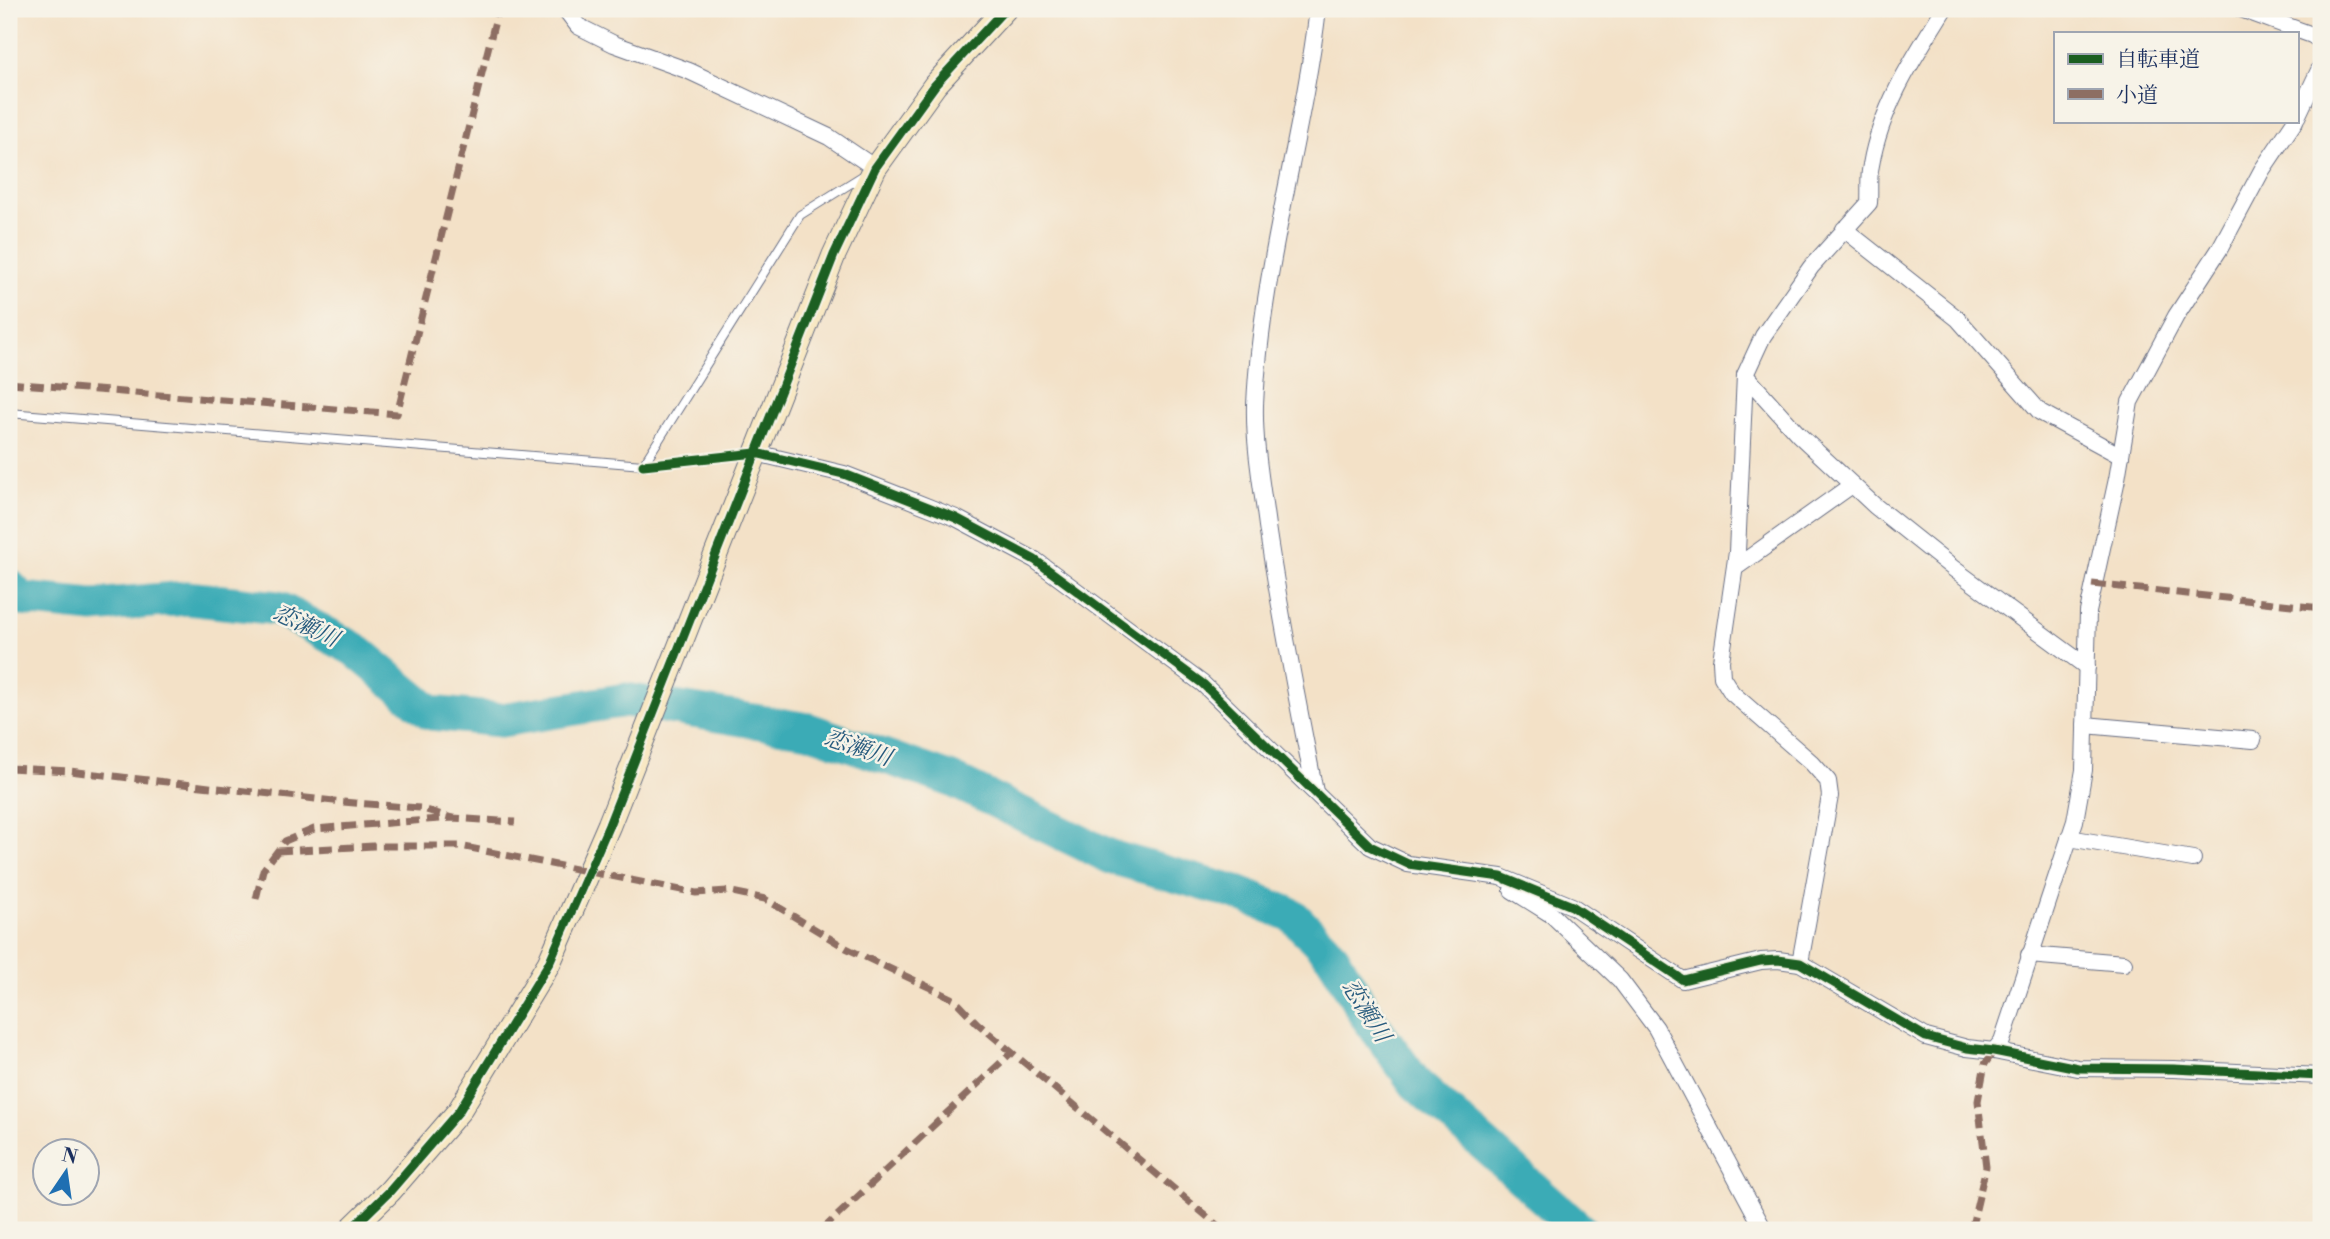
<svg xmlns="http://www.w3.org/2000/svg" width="2330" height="1239" viewBox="0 0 2330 1239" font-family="'Libre Bodoni','Noto Serif JP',serif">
<rect width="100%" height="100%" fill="#f7f3e8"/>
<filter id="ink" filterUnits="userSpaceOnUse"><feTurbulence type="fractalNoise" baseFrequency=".0143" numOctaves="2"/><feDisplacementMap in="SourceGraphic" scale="14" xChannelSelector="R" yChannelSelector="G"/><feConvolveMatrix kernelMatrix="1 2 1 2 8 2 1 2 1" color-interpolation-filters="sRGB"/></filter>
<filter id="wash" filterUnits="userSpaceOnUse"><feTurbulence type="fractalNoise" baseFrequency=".00686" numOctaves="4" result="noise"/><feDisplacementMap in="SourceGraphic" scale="28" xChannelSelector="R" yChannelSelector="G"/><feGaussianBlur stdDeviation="1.57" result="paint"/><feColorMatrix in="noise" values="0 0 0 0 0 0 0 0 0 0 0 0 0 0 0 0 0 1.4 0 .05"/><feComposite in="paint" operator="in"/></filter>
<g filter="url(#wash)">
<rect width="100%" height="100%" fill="#f3e1c7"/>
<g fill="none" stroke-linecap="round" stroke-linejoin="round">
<path stroke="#3babb6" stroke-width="35" d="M9,586L22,599L93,606L187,598L278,608L354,649L431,713L501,720L626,700L809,730L952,780L1111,857L1237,893L1292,915L1333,957L1366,1015L1416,1084L1580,1230"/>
</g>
</g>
<g filter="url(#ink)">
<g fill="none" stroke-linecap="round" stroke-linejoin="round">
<g stroke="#676d83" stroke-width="10">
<path id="lane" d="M9,413L643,465L800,215L864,175"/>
</g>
<g stroke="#676d83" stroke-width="18">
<g id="street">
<path d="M565,9L578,26L614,44L689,71L829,137L875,168"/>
<path d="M2241,9L2312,35L2321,41"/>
<path d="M2297,117L2321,66"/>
<path d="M1844,229L1958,319L2040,412L2121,456"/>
<path d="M1745,375L1799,435L1875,506L1954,569L2087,667"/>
<path d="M756,453L844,474L903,497L956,518L1035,560L1203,684L1370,846L1408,864L1501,877L1572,906L1683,980L1761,961L1778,960L1800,963L1926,1037L1967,1048L1994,1051L2078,1068L2173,1069L2321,1076"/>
<path d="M1735,568L1852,485"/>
<path d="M2085,725L2253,740"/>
<path d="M1315,792C1298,703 1280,615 1267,526C1262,487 1254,446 1255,405C1261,271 1302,141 1318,9"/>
<path d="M2069,838L2193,859"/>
<path d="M1512,890L1552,915L1620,980L1656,1028L1764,1230"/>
<path d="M2029,955L2124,963"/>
<path d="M1800,963L1830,796L1828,781L1812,763L1732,693L1722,677L1721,661L1737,552L1745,375L1763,336L1811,267L1869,203C1870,190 1868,177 1871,165C1881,107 1914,57 1944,9"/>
<path d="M1994,1051L2002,1041L2075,821L2084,770L2088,612L2117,479L2130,402L2176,316L2219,250L2262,170L2295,121"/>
</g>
</g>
<g stroke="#676d83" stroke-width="25">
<path id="secondary" d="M350,1230L390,1191L459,1111L549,963L609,825L834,255L875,168L935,85L1005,9"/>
</g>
<use href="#lane" stroke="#fff" stroke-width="8"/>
<use href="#street" stroke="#fff" stroke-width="16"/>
<use href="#secondary" stroke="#f8e8c3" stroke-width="23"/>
<g stroke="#8d6e63" stroke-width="7" stroke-dasharray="14 7" stroke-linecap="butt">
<path d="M9,383L397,414L498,9"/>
<path d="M2092,584L2321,608"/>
<path d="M9,768L69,771L342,802L420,808L452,818"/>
<path d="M277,851L373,846H460L696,893L728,891L765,899L846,948L954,999L977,1023L1223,1230"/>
<path d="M256,899L263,870L285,841L314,829L452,818L515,822"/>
<path d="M822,1230L1012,1052"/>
<path d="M1971,1230L1986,1167L1978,1101L1985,1064L1994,1051"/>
</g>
<g stroke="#f7f3e8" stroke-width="13">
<g id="cycleway">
<path d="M643,465L756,453L844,474L956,518L1035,560L1203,684L1370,846L1408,864L1501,877L1572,906L1683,980L1761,961L1778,960L1800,963L1926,1037L1967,1048L1994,1051L2078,1068L2173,1069L2321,1076"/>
<path d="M350,1230L390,1191L459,1111L549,963L609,825L834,255L875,168L935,85L1005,9"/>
</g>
</g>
<use href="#cycleway" stroke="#1b5e20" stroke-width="9"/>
</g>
</g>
<g text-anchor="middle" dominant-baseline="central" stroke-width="5" stroke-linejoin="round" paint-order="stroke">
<g font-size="23" font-style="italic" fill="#265a7d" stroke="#f7f3e8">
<text transform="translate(306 626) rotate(25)">恋瀬川</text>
<text transform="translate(858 748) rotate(19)">恋瀬川</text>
<text transform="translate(1366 1011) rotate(58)">恋瀬川</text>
</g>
</g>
<rect width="2330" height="1239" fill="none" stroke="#f7f3e8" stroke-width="35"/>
<rect x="2054" y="32" width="245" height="91" fill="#f7f3e8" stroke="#9fa5b1" stroke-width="2"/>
<rect x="2068" y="54" width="35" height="10" fill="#1b5e20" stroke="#9fa5b1" stroke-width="2"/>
<text x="2116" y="66" font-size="21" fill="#1b2f5e">自転車道</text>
<rect x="2068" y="89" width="35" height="10" fill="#8d6e63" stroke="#9fa5b1" stroke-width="2"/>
<text x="2116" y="102" font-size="21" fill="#1b2f5e">小道</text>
<g transform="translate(66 1172) rotate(13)"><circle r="33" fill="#f7f3e8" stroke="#9fa5b1" stroke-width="2"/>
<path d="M0-5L12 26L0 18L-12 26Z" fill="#1f6fb2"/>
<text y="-10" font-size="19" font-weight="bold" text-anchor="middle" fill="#1b2f5e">N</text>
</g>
</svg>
